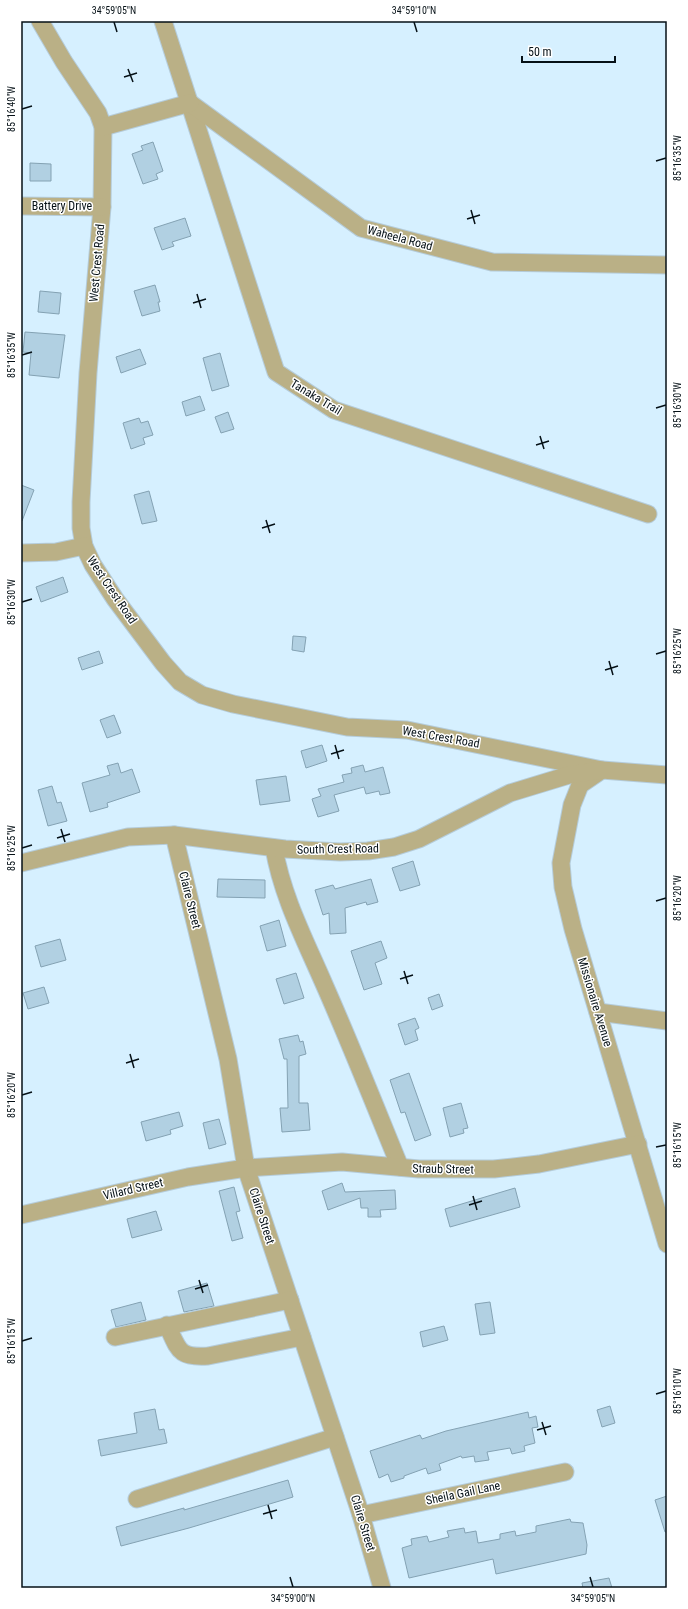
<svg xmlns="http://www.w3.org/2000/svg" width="688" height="1609" viewBox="0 0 688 1609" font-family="'Roboto Condensed',sans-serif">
<rect width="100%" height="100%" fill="#d6f0ff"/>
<g fill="#b1d0e2" stroke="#84a2b3">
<path d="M153,142L163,171L156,174L158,179L143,184L132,154L143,150L141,146Z"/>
<path d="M30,163L51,164V181H30Z"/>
<path d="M185,218L191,236L172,242L174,246L162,250L154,228Z"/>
<path d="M155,285L160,302H158L160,311L142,316L134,291Z"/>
<path d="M40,291L61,293L59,314L38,312Z"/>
<path d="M25,332L65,335L59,378L29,375L31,353L23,352Z"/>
<path d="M140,349L146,364L121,373L116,357Z"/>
<path d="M220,353L229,386L212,391L203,358Z"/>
<path d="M200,396L205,410L186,416L182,402Z"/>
<path d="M228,412L234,429L221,433L215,417Z"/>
<path d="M139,418L141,423L148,421L153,435L143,438L145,444L131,449L123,423Z"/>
<path d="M21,485L34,490L22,521H21Z"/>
<path d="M149,491L157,521L142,524L134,495Z"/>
<path d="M63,577L68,592L41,602L36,587Z"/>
<path d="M293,636L306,637L304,652L292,650Z"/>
<path d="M99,651L103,663L82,670L78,658Z"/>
<path d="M114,715L121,733L107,738L100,720Z"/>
<path d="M322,745L327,761L306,768L301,751Z"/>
<path d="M118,763L121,773L132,769L140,792L107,803L108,807L90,812L82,783L110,775L107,766Z"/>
<path d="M363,765L365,772L383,767L390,793L380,795L379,791L366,794L364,787L334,795L339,811L318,817L312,799L321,796L318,789L344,782L342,775L352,773L351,768Z"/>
<path d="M286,776L290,801L260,805L256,780Z"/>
<path d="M52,786L57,803L61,802L67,821L48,826L38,790Z"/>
<path d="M413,861L420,885L400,891L392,868Z"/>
<path d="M218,879L265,880V898L217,897Z"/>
<path d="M371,879L378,902L367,905L366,902L345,908L346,933L330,934L329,913L323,915L315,890L333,885L335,889Z"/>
<path d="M279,920L286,946L267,951L260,926Z"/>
<path d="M60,939L66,960L41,967L35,946Z"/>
<path d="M381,941L387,958L375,963L382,984L364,990L351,951Z"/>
<path d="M296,973L304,998L284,1004L276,979Z"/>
<path d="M44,987L49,1003L28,1009L23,993Z"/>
<path d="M439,994L443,1006L432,1010L428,998Z"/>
<path d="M415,1018L419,1028L415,1030L418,1040L405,1045L398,1024Z"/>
<path d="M298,1035L300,1042L303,1041L306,1054L299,1056V1103H308L310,1130L282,1132L280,1108H288L287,1059H284L279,1039Z"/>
<path d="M409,1073L431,1135L415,1141L405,1112L401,1113L390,1080Z"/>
<path d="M461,1103L468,1128L463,1129L464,1133L450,1137L443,1108Z"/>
<path d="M179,1112L183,1126L170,1130L171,1134L146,1141L141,1122Z"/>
<path d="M219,1119L226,1144L209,1149L203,1123Z"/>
<path d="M342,1183L345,1192L395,1190L396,1209L380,1210L381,1217H368V1208H361L360,1198L328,1210L322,1191Z"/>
<path d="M234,1187L240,1211L236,1212L243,1238L232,1241L219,1191Z"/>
<path d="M515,1188L520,1207L450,1227L445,1209Z"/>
<path d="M156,1211L162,1230L132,1238L127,1219Z"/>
<path d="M207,1283L214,1306L184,1312L178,1291Z"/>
<path d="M141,1302L146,1320L116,1327L111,1310Z"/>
<path d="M490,1302L495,1333L480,1335L475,1304Z"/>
<path d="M444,1326L448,1340L423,1347L420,1332Z"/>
<path d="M610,1406L615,1423L602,1427L597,1410Z"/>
<path d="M155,1409L159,1430L164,1429L167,1443L101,1456L98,1440L137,1433L134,1413Z"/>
<path d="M528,1412L529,1418L536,1416L538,1427L532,1428L535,1443L524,1446L525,1451L512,1454L510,1448L487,1452L489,1460L475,1462L474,1456L462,1458L461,1456L439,1464L441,1470L428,1474L426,1468L404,1476V1478L391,1482L388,1474L379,1478L370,1451L420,1435L422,1439L446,1431Z"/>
<path d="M288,1480L293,1497L189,1528L121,1546L116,1527L184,1508V1510Z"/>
<path d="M667,1496V1532H665L655,1500Z"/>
<path d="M570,1519L571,1522L583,1523L587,1545L586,1554L496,1574L493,1559L409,1578L402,1548L412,1545L411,1539L427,1536L429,1542L449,1537L447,1531L464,1528L465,1533L476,1531L478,1543L500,1539V1534L515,1531L516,1536L536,1532V1526Z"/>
<path d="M609,1578L612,1588H583L582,1583Z"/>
</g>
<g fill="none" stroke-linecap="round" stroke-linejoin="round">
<g stroke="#b5ccda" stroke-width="19">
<g id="minor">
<path d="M40,21L64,62L98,113L103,127L102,207L88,373L81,502V528L84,546L93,565L115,599L163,663L180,682L202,695L233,704L347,727L407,730L602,770"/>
<path d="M163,21L276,372L334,410L648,514"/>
<path d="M190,103L361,228L492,262L667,265"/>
<path d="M103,127L190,103"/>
<path d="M21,206L102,207"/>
<path d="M21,553L56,552L84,546"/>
<path d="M599,772L580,785L572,805L561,863L563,887L573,929L667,1244"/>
<path d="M174,835L228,1059L246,1168L361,1515L382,1588"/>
<path d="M274,848C282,896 305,940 324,984C351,1045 375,1106 400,1167"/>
<path d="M21,863L128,837L174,835L285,849L340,852L368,851L394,847L419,839L510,793L569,775L602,770L667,775"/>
<path d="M598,1012L667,1021"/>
<path d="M21,1215L188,1177L246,1168L342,1162L419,1169H494L539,1164L638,1144"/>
<path d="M167,1325C179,1350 178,1358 208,1356L302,1337"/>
<path d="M115,1337L290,1300"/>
<path d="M137,1499L335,1437"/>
<path d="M361,1515L565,1472"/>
</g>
</g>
<use href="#minor" stroke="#bab086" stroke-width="17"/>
</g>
<path fill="none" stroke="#061117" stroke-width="1.5" d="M114,22L117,32M414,22L417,32M128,69L133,82M124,77L137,73M22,109L32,106M656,161L666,158M471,210L475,224M467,219L480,215M197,294L201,308M193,303L206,299M22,355L32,352M656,408L666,405M540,436L544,449M536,445L549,441M266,520L270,533M262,528L275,524M22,602L32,599M656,654L666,651M609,661L613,675M605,670L618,666M335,745L339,759M331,754L344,750M61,829L65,842M57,838L70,834M22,848L32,845M656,901L666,898M404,971L408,984M400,979L413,975M130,1054L134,1068M126,1063L139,1059M22,1095L32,1092M656,1147L666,1145M473,1196L477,1210M469,1205L482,1201M199,1280L203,1293M195,1289L208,1285M22,1341L32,1338M656,1394L666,1391M542,1422L546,1435M537,1430L551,1426M268,1505L272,1519M263,1514L277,1510M290,1577L293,1587M590,1577L593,1587"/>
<g text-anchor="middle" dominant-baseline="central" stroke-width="3" stroke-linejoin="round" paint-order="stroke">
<g font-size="12" fill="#061117" stroke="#fff">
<text x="62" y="206">Battery Drive</text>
<text transform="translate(400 238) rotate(15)">Waheela Road</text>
<text transform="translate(97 263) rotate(-85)">West Crest Road</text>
<text transform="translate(316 397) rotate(31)">Tanaka Trail</text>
<text transform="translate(112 590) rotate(56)">West Crest Road</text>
<text transform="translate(441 737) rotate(10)">West Crest Road</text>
<text transform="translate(338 849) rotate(-1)">South Crest Road</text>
<text transform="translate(190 900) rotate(76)">Claire Street</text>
<text transform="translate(595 1002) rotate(73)">Missionaire Avenue</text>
<text transform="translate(443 1169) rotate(1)">Straub Street</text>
<text transform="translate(133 1189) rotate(-13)">Villard Street</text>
<text transform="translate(262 1216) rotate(72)">Claire Street</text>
<text transform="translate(463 1493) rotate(-12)">Sheila Gail Lane</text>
<text transform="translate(363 1523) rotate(73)">Claire Street</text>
</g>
</g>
<rect width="688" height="1609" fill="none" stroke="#ffffff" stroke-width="44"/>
<path d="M522 56v6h93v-6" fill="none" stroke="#061117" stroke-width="2"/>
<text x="528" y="56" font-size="12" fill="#061117" stroke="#ffffff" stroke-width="3" paint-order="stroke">50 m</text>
<rect x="22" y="22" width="644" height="1565" fill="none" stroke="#061117" stroke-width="1.5"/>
<g font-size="10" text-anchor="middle" fill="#061117">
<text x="114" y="14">34°59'05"N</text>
<text x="414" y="14">34°59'10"N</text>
<text transform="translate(11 109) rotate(-90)" y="4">85°16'40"W</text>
<text transform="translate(677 158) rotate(-90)" y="4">85°16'35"W</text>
<text transform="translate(11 355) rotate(-90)" y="4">85°16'35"W</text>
<text transform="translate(677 405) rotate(-90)" y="4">85°16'30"W</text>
<text transform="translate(11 602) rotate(-90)" y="4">85°16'30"W</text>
<text transform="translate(677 651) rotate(-90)" y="4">85°16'25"W</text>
<text transform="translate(11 848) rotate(-90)" y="4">85°16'25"W</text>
<text transform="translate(677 898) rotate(-90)" y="4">85°16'20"W</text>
<text transform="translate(11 1095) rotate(-90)" y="4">85°16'20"W</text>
<text transform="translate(677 1145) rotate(-90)" y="4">85°16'15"W</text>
<text transform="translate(11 1341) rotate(-90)" y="4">85°16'15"W</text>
<text transform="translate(677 1391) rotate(-90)" y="4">85°16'10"W</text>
<text x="293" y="1602">34°59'00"N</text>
<text x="593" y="1602">34°59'05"N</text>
</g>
</svg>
